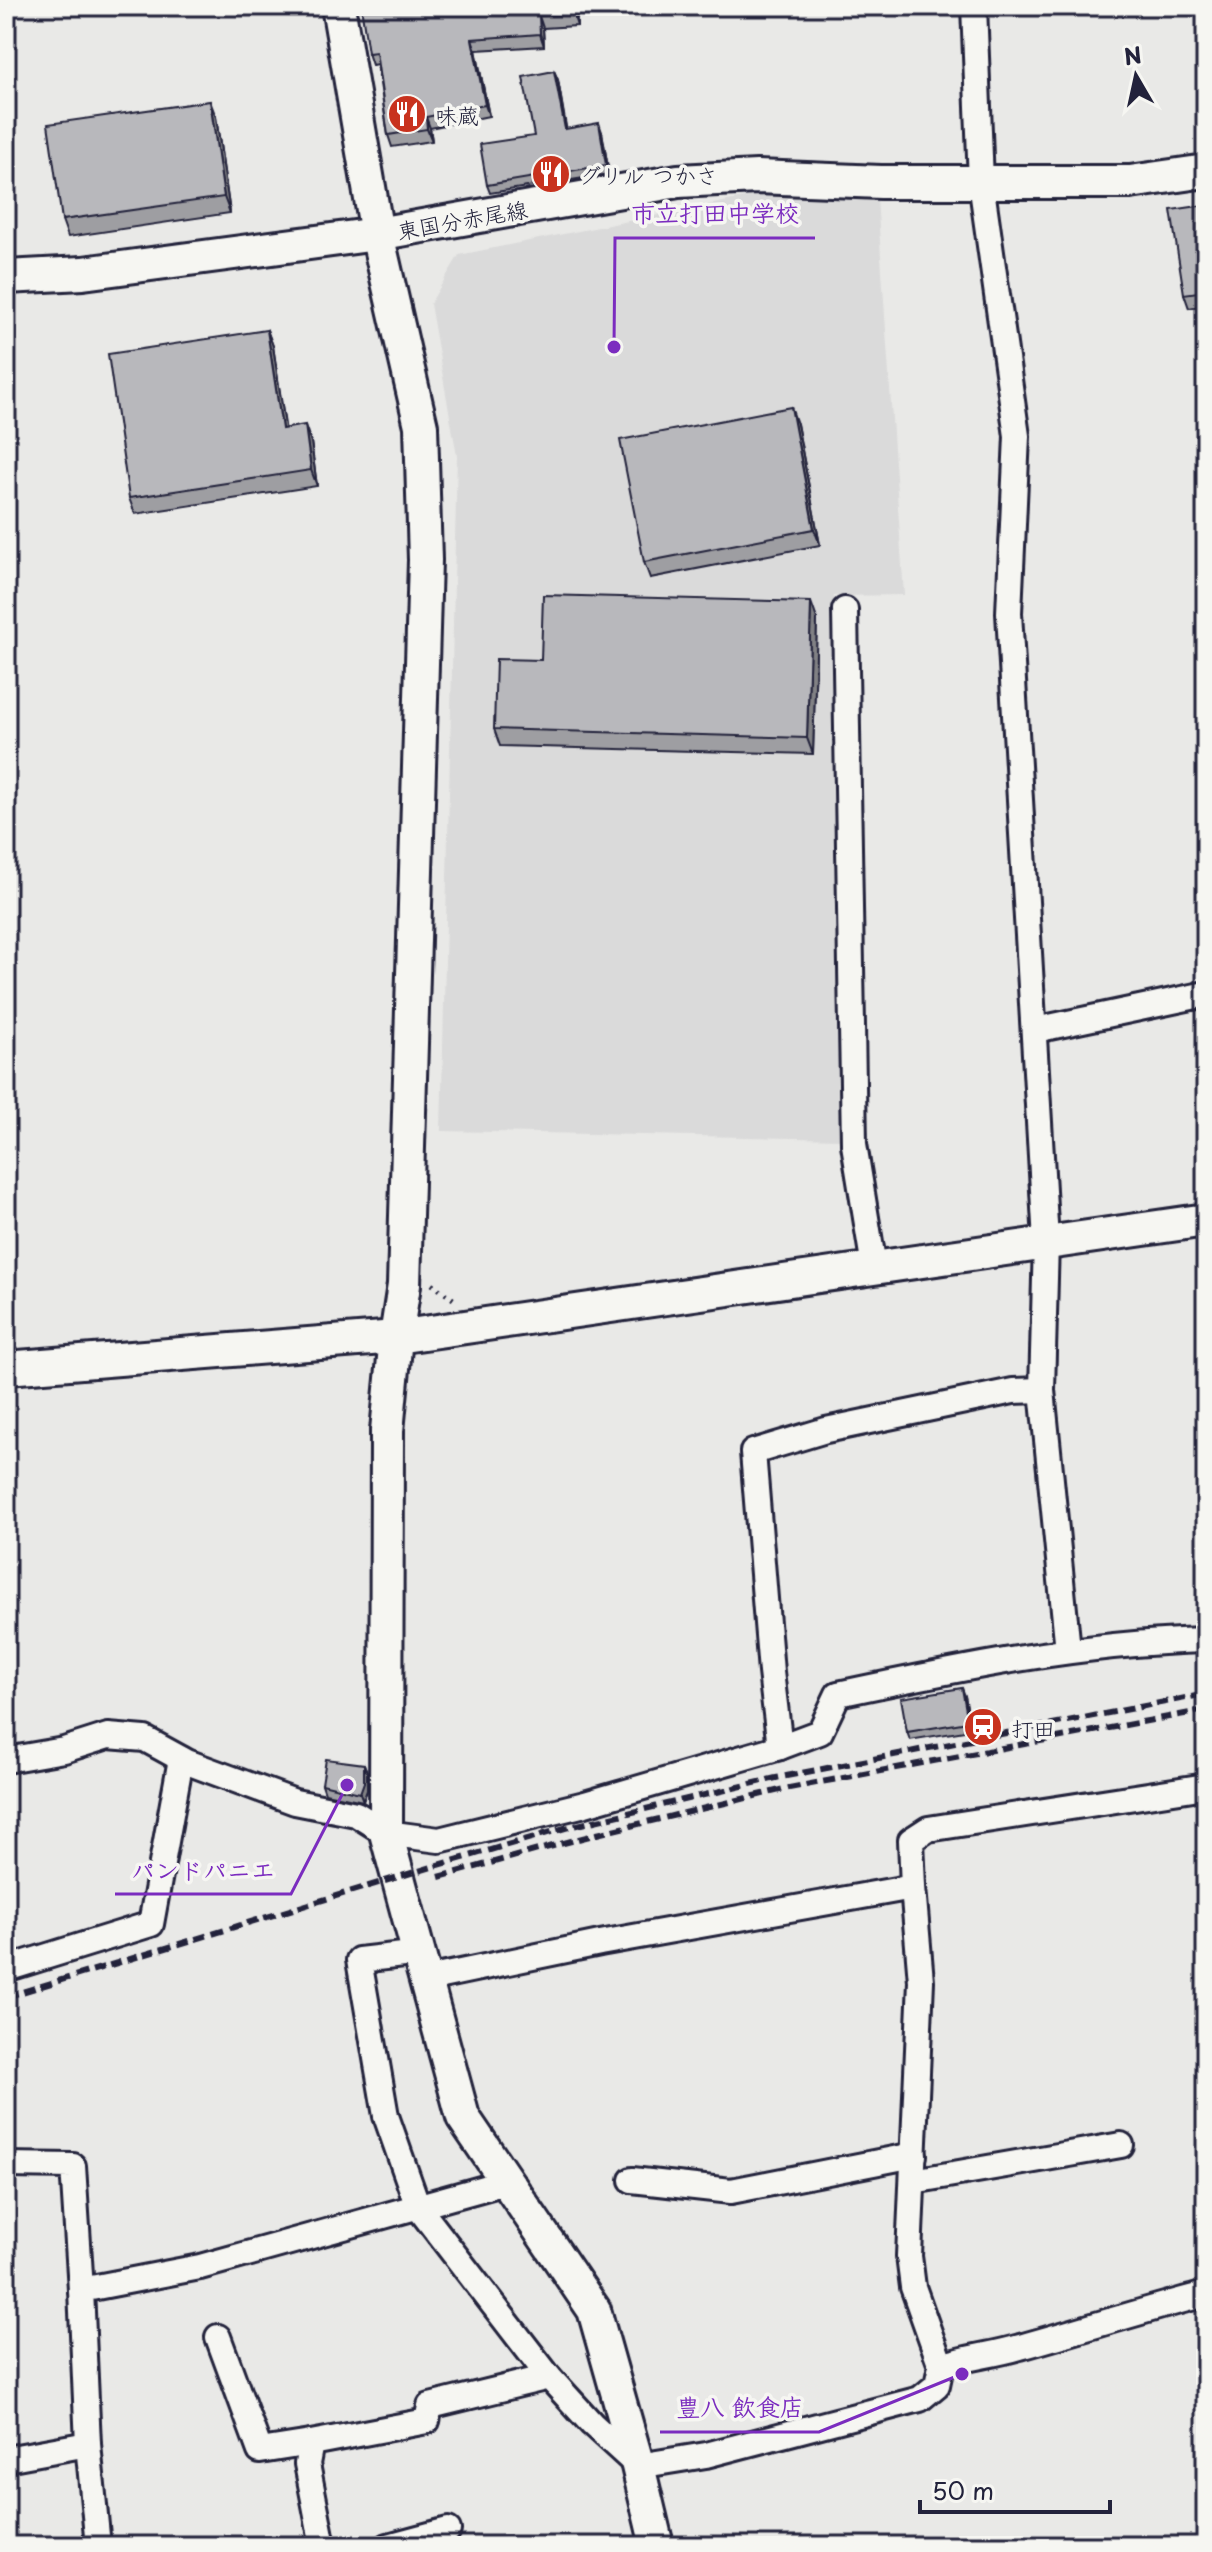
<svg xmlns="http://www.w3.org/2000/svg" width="1212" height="2552" viewBox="0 0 1212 2552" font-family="'Playpen Sans','Klee One',sans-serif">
<rect width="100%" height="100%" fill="#e9e9e7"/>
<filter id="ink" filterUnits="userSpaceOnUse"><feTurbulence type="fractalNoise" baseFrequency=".0125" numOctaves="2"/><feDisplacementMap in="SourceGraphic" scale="16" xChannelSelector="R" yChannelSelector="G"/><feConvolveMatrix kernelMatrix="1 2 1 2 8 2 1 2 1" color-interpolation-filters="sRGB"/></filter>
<g filter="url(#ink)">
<path fill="#dadada" d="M758,195L877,198L904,595L834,596L845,1139L441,1131L457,456L430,304L459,255Z"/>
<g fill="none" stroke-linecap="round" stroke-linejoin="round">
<g stroke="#22223b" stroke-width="30">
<g id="minor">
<path d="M974,6L981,182L1017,436L1009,613L1046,1241L1042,1390L1068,1650"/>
<path d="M845,610L854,1144L874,1267"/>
<path d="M1035,1030L1206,994"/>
<path d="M780,1747L771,1672L753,1452L826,1430L1013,1391L1042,1390"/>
<path d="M6,1760L64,1750L108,1736L145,1739L187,1762L295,1802L356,1814L386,1833L439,1840L585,1804L780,1747L820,1732L838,1694C960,1668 1081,1643 1206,1640"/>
<path d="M421,1953L359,1960L386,2116L418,2207L549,2377"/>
<path d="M6,1969L151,1924L181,1759"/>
<path d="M427,1979L600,1943L913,1887"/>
<path d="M6,2165L73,2166L81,2290"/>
<path d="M632,2180L731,2191L914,2155"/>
<path d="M913,2181L1121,2145"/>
<path d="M218,2337L260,2451L311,2443"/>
<path d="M941,2366C967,2357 994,2355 1020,2347C1082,2330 1143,2310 1206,2294"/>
<path d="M6,2459L88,2444"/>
<path d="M98,2546L88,2444L81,2290L200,2267L506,2182"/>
<path d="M323,2546L307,2464L311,2443L427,2421L430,2406L549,2377L592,2424L638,2466L706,2455L920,2399L937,2385L941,2366L913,2287L909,2256L921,1981L913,1887L911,1840L928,1829L1206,1786"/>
<path d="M388,2546L448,2530"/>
</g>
</g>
<g stroke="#22223b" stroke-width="38">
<g id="tertiary">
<path d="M338,6L377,234L421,426L425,560L404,1285L396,1337L387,1431L386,1833L463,2117L594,2310L638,2466L657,2546"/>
<path d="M6,277L83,273L377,234L678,181L757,177L881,182H1130L1206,171"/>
<path d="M6,1368L396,1337L1206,1220"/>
</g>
</g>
<path stroke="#22223b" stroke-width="5" stroke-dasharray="2 6" stroke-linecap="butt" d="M432,1284L456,1301"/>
<use href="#minor" stroke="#f6f6f2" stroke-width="24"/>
<use href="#tertiary" stroke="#f6f6f2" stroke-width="32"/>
<g stroke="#22223b" stroke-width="6" stroke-dasharray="12 6" stroke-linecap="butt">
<path d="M439,1877L597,1834L784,1789L1206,1710"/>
<path d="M6,1997L398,1877L565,1828L776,1778L1206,1694"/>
</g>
</g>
<g fill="#9e9ea2" stroke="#22223b" stroke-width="2">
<path d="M576,6L577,26L543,28L544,46L476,50L489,116L430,128L432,141L392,147L388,135L377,64L372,65L368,53Z"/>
<path d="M554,71L558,80L566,129L602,132L609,174L490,193L487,185L534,136Z"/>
<path d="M216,117L230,213L68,237L62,220Z"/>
<path d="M1206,205V305L1189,308L1184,294Z"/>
<path d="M267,330L273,346L285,428L311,442L317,486L135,514L129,498Z"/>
<path d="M797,424L820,545L650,578L644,562Z"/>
<path d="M817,619L813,754L500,746L494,729L541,660Z"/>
<path d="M965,1696L971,1730L910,1740L907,1732Z"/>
<path d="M364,1764L367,1772V1790L363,1801L325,1793L322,1784Z"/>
</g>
<g fill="#818184" stroke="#22223b" stroke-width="2">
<path d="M572,6H576L577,26L573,14Z"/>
<path d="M539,16L543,28L544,46L540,34Z"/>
<path d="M472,39L476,50L489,116L485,105Z"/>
<path d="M554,71L558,80L568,138L565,129Z"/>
<path d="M210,101L216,117L230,213L224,197Z"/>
<path d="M426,117L430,128L432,141L427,129Z"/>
<path d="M599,123L602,132L609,174L606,165Z"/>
<path d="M267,330L273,346L288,445L282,429Z"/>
<path d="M791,407L797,424L820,545L814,529Z"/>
<path d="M305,425L311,442L317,486L311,470Z"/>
<path d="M811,602L817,619L813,754L807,738Z"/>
<path d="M962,1688L965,1696L971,1730L968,1722Z"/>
<path d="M364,1764L367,1772V1790L363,1801L360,1793Z"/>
</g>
<g fill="#b8b8bc" stroke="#22223b" stroke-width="2">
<path d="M361,6H572L573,14L539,16L540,34L472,39L485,105L426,117L427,129L388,135L376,52L368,53Z"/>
<path d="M554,71L565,129L599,123L606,165L487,185L480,144L534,136L523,77Z"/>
<path d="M210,101L224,197L62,220L48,124Z"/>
<path d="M1206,205V291L1184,294L1171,210Z"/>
<path d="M267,330L282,429L305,425L311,470L129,498L108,354Z"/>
<path d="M1206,346V391L1200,347Z"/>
<path d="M791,407L814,529L644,562L620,440Z"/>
<path d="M543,595L811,602L807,738L494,729L496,659L541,660Z"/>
<path d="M962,1688L968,1722L907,1732L901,1698Z"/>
<path d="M326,1759L364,1764V1782L360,1793L322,1784Z"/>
</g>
</g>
<defs>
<g id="restaurant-disc" transform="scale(2)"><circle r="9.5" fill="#c8321e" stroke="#f6f6f2"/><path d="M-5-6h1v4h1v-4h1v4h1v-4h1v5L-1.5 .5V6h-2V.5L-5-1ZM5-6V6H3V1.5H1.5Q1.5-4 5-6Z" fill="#fff"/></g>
<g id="station-disc" transform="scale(2)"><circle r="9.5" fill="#c8321e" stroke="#f6f6f2"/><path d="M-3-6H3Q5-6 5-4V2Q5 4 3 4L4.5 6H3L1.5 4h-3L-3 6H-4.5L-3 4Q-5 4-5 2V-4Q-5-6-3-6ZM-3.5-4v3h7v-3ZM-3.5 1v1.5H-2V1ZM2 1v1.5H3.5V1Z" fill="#fff"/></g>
</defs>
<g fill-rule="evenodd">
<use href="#restaurant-disc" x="407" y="114"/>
<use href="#restaurant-disc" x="551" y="174"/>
<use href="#station-disc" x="983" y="1727"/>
</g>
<g text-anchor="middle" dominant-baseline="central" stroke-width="7" stroke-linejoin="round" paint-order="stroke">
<g font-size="22" fill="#22223b" stroke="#f6f6f2" text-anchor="start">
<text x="435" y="114">味蔵</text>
<text x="579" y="174">グリル つかさ</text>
<text x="1011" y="1727">打田</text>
</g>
<g font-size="22" fill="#22223b" stroke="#f6f6f2">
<text transform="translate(462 219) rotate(-10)">東国分赤尾線</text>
</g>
</g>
<path fill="none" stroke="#7b2cbf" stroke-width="3" d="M614 347L615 238H815M347 1785L291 1894H115M962 2374L819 2432H660"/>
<g fill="#7b2cbf" stroke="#f6f6f2" stroke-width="3">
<circle cx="614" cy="347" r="8"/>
<circle cx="347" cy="1785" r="8"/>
<circle cx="962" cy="2374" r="8"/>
</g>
<g font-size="24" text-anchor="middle" font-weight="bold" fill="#7b2cbf" stroke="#f6f6f2" stroke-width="7" stroke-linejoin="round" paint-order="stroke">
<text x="715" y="222">市立打田中学校</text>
<text x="203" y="1879">パンドパニエ</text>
<text x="740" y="2416">豊八 飲食店</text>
</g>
<rect width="1212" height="2552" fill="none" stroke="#f6f6f2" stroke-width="32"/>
<rect x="16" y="16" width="1180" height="2520" fill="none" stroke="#22223b" stroke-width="3" filter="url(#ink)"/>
<g transform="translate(1136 76) rotate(351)" stroke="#f6f6f2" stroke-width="6" paint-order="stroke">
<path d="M0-6L14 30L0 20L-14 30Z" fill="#22223b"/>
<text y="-12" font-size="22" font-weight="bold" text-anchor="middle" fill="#22223b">N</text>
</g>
<path d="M920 2500v12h190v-12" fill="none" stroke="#22223b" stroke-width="4"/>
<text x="932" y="2500" font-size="24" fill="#22223b" stroke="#f6f6f2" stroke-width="6" paint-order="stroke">50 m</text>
</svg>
